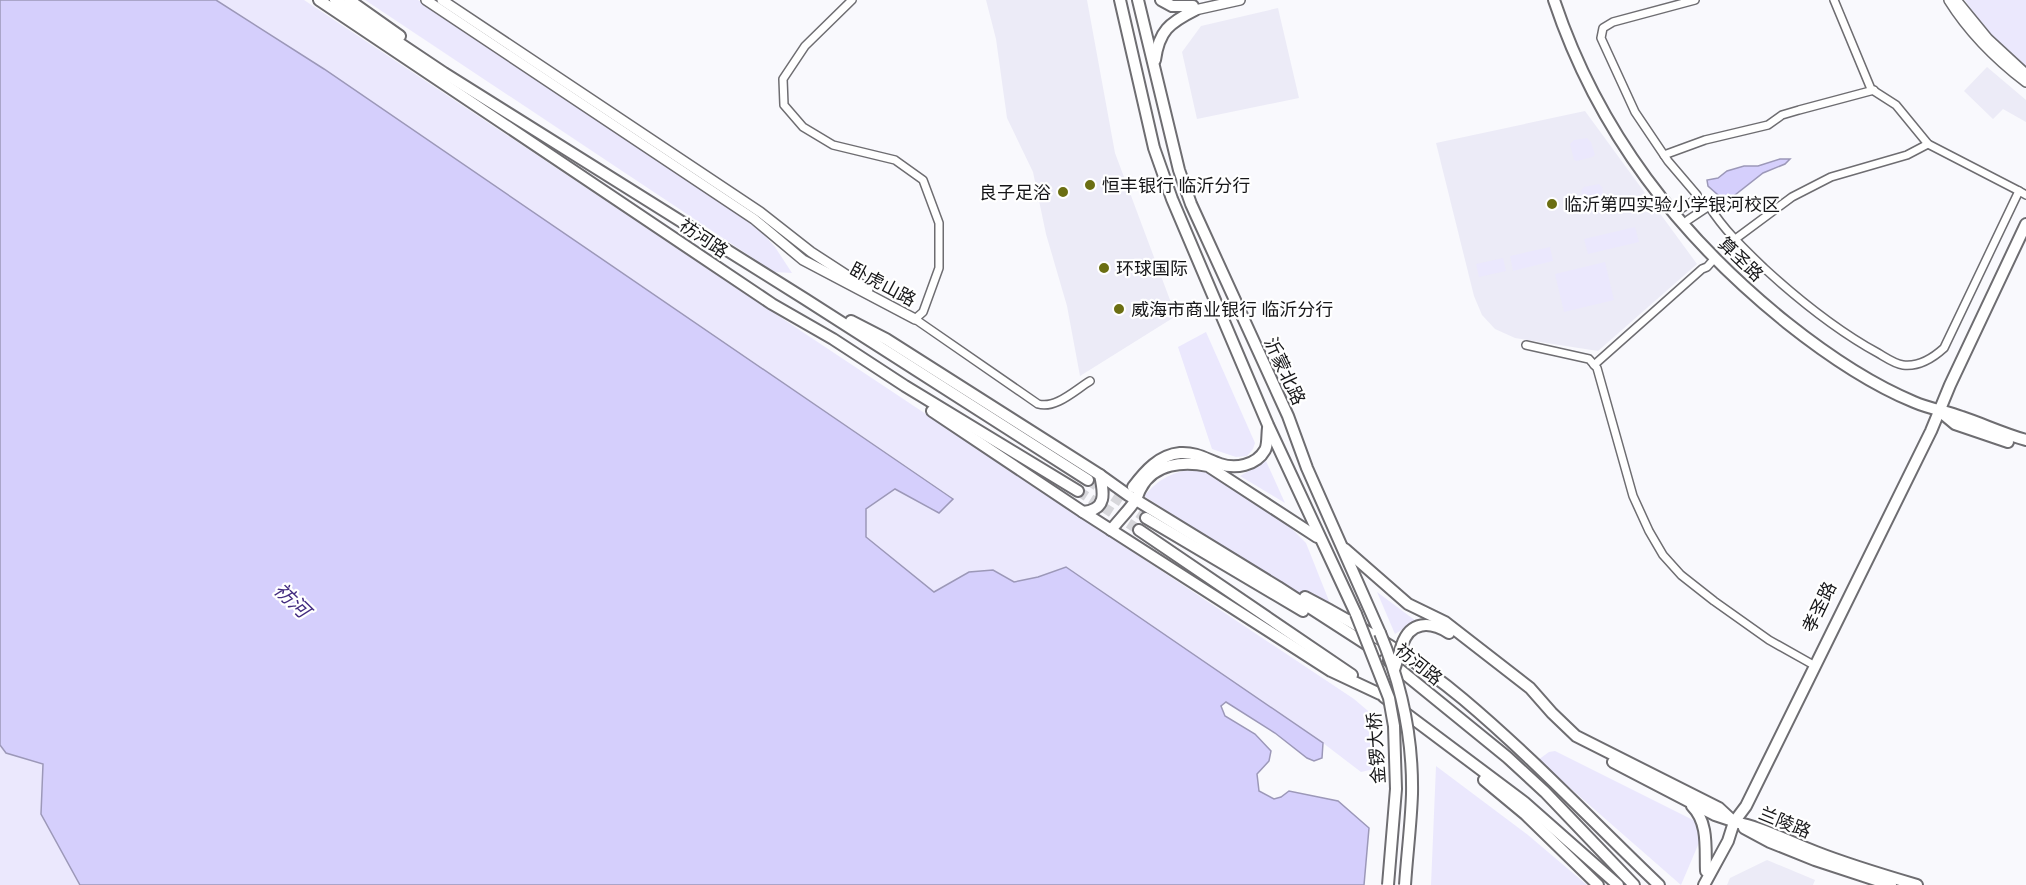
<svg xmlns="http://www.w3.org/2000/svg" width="2026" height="885" viewBox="0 0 2026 885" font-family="'Public Sans','Noto Sans SC',sans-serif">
<rect width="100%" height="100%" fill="#f9f9fd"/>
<g fill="#ecebf7">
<path d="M986,0H1087L1115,153L1176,316L1080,376L1067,306L1046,234L1033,172L1007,118L996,39Z"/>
<path d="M1278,8L1299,98L1197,119L1182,52L1201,26Z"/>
<path d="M1987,67L2026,100V122L2003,109L1993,119L1964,91Z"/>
<path d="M1585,111L1697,264L1598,351L1515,338L1495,329L1482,315L1474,296L1436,143Z"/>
<path d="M1767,860L1815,880L1813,885H1727L1730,878Z"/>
</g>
<g fill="#ebe8fd">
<path d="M216,0H304L1354,699L1374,716L1369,734L1374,769L1361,772L1323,743L1066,567L1038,577L1013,582L993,570L969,572L934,592L866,537V509L895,488L939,513L953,498L324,69Z"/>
<path d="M365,0H418L759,229L775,247L792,273L774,272Z"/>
<path d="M1965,0H2026V68L1979,22Z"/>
<path d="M1587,138L1591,142L1595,155L1592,157L1577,161L1574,160L1570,144L1574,140Z"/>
<path d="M1599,184L1602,187L1605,201L1602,204L1588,207L1584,204L1581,191L1584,187Z"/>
<path d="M1635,227L1639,242L1588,254L1584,239Z"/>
<path d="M1550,247L1553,261L1513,271L1510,256Z"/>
<path d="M1503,258L1506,271L1479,277L1476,264Z"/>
<path d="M1605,262L1614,300L1564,312L1555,274Z"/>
<path d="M1206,332L1255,443L1253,449L1247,456L1236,457L1212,449L1178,347Z"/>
<path d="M1266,461L1285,503L1240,476Z"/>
<path d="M1192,469L1207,472L1287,524L1306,543L1337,621L1144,496C1160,478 1169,474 1192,469Z"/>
<path d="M1377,592L1416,621L1395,634Z"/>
<path d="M0,745L6,753L43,764L41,815L80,885H0Z"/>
<path d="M1555,751L1697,822L1701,838L1681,885L1538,760L1549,752Z"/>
<path d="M1436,766L1528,835L1587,885H1431Z"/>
</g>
<g fill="#d5cffc" stroke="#9c98b8" stroke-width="1.5">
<path d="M0,0H216L324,69L953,499L939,513L895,489L866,509V537L934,592L969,572L993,570L1014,582L1038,577L1066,567L1323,743L1322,758L1314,761L1307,758L1275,733L1226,702L1221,706L1225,716L1255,734L1271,751L1269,761L1257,774L1259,791L1274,799L1281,797L1289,791L1338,801L1369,828L1364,885H80L41,814L43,764L6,753L0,745Z"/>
<path d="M1780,159H1790L1785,164L1763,173L1726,202L1708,186L1707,180L1718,178L1727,171L1744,166H1758Z"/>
</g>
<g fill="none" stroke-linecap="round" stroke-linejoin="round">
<g stroke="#d7d7db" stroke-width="10" stroke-dasharray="10 5" stroke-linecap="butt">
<path d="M1088,480L1146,518"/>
<path d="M1078,491L1139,530"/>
</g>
<g stroke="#6e6d71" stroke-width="10">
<g id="minor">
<path d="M852,0L805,46L783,79L784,105L803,127L833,145L895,160L923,180L939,223V268L923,312L915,319L1038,404C1056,409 1075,390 1090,381"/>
<path d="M1834,0L1871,89L1896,105L1928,144L2019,191"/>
<path d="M1664,155L1705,140L1768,125L1782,115L1799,110L1874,90"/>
<path d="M1679,210L1695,200L1697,195L1668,161L1635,112L1601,38L1603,28L1613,22L1695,0"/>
<path d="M1688,220L1709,206C1724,230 1743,248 1764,268C1799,300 1836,330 1878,353C1885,357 1895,364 1903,365C1919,367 1933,358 1944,348L2019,191L2026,195"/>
<path d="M1734,240L1792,197L1831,177L1907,155L1928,144"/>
<path d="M1526,345L1589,359L1597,368L1633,496L1649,531L1663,555L1681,575L1714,601L1769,640L1810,663"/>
<path d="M1594,365L1702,269L1707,267L1715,258"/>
</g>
</g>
<g stroke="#6e6d71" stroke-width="12">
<g id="tertiary">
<path d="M426,0L754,219L803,260L915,319"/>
<path d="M442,0L760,212L811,252L868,289"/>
<path d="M1949,0C1969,32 1996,59 2026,82"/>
<path d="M1956,0L1988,39L2026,74"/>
<path d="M1195,10L1240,0"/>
</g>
</g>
<g stroke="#6e6d71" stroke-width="14">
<g id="secondary">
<path d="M1554,0C1598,132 1679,236 1787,323C1826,354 1868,383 1914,402C1930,409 1946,411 1962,417C1983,424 2004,434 2026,440"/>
<path d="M1943,414L1955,424L2008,442"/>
<path d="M1734,822C1762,827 1789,842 1816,852C1849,865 1883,875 1917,885"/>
<path d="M1744,828L1770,842L1815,860L1891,885"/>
<path d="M1704,885L1728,841L1734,822L1746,806L1931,431L1950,385L2026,224"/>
</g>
</g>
<g stroke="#6e6d71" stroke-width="14">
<g id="primary">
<path d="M319,0L772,304L833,339L905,386L1078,491"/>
<path d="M335,0L444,73L805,299L1088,480"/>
<path d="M349,0L400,36"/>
<path d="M1120,0L1154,148L1172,199L1268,425L1356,614"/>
<path d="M1138,0L1179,170L1191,204L1288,416L1307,468L1380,633"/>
<path d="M1161,0L1172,6H1193"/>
<path d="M1155,60C1159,31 1169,23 1195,10"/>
<path d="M851,321L886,339L1100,475L1128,495L1278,587L1377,651"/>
<path d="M932,411L1083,512L1331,671L1380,694"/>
<path d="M1133,487C1145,471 1159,455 1180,453C1196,452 1206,459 1220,464C1235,469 1256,466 1265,450C1268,445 1267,434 1268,428"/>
<path d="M1083,512C1107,510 1104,493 1100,475"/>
<path d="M1146,518L1303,611"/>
<path d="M1111,530C1119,520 1128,511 1135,501C1138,497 1138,492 1141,488C1154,463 1184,461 1208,466L1317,537"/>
<path d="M1139,530L1352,675"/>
<path d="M1345,549L1408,604L1445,622L1530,688L1552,713L1576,736L1719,808L1734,822"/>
<path d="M1305,597C1361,626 1414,658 1463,699C1532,757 1594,823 1659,885"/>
<path d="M1402,645C1410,621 1430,621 1449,633"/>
<path d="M1389,661L1507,757L1545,792L1634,885"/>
<path d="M1384,697L1524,802L1618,885"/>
<path d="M1613,762L1715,815L1730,820"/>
<path d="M1484,780L1525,814L1598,885"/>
<path d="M1692,806C1709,823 1705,849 1706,871"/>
</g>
</g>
<use href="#minor" stroke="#fff" stroke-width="7"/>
<use href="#tertiary" stroke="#fff" stroke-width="9"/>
<use href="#secondary" stroke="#fff" stroke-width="10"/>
<use href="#primary" stroke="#fff" stroke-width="10"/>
<g stroke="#6e6d71" stroke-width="14" stroke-linecap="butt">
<g id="primary-bridge">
<path d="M1356,614L1389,698L1394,726L1396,789L1388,885"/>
<path d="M1380,633C1401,683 1413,738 1412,794C1411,824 1407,855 1405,885"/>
<path d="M1394,670L1402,645"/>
</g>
</g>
<use href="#primary-bridge" stroke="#fff" stroke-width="10"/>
</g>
<g fill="#6b6e12" stroke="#fff" stroke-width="2">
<circle cx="1090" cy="185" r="6"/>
<circle cx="1063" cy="192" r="6"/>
<circle cx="1552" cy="204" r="6"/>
<circle cx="1104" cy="268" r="6"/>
<circle cx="1119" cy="309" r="6"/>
</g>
<g text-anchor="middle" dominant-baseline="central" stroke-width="4.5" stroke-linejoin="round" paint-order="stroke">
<g font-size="18" fill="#171719" stroke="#fff" text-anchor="start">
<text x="1102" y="185">恒丰银行 临沂分行</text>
<text x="1051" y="192" text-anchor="end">良子足浴</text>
<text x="1564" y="204">临沂第四实验小学银河校区</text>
<text x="1116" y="268">环球国际</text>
<text x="1131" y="309">威海市商业银行 临沂分行</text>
</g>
<g font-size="18" fill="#171719" stroke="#fff">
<text transform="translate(704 238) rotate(34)">祊河路</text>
<text transform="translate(1741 259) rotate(44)">算圣路</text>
<text transform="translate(883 284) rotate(28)">卧虎山路</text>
<text transform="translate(1285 371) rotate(65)">沂蒙北路</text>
<text transform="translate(1819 607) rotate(-64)">孝圣路</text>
<text transform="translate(1419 664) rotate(39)">祊河路</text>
<text transform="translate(1376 748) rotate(-94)">金锣大桥</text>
<text transform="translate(1785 822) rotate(22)">兰陵路</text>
</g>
<g font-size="20" font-style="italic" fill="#442d80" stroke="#fff">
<text transform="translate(292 600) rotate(44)">祊河</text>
</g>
</g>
</svg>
